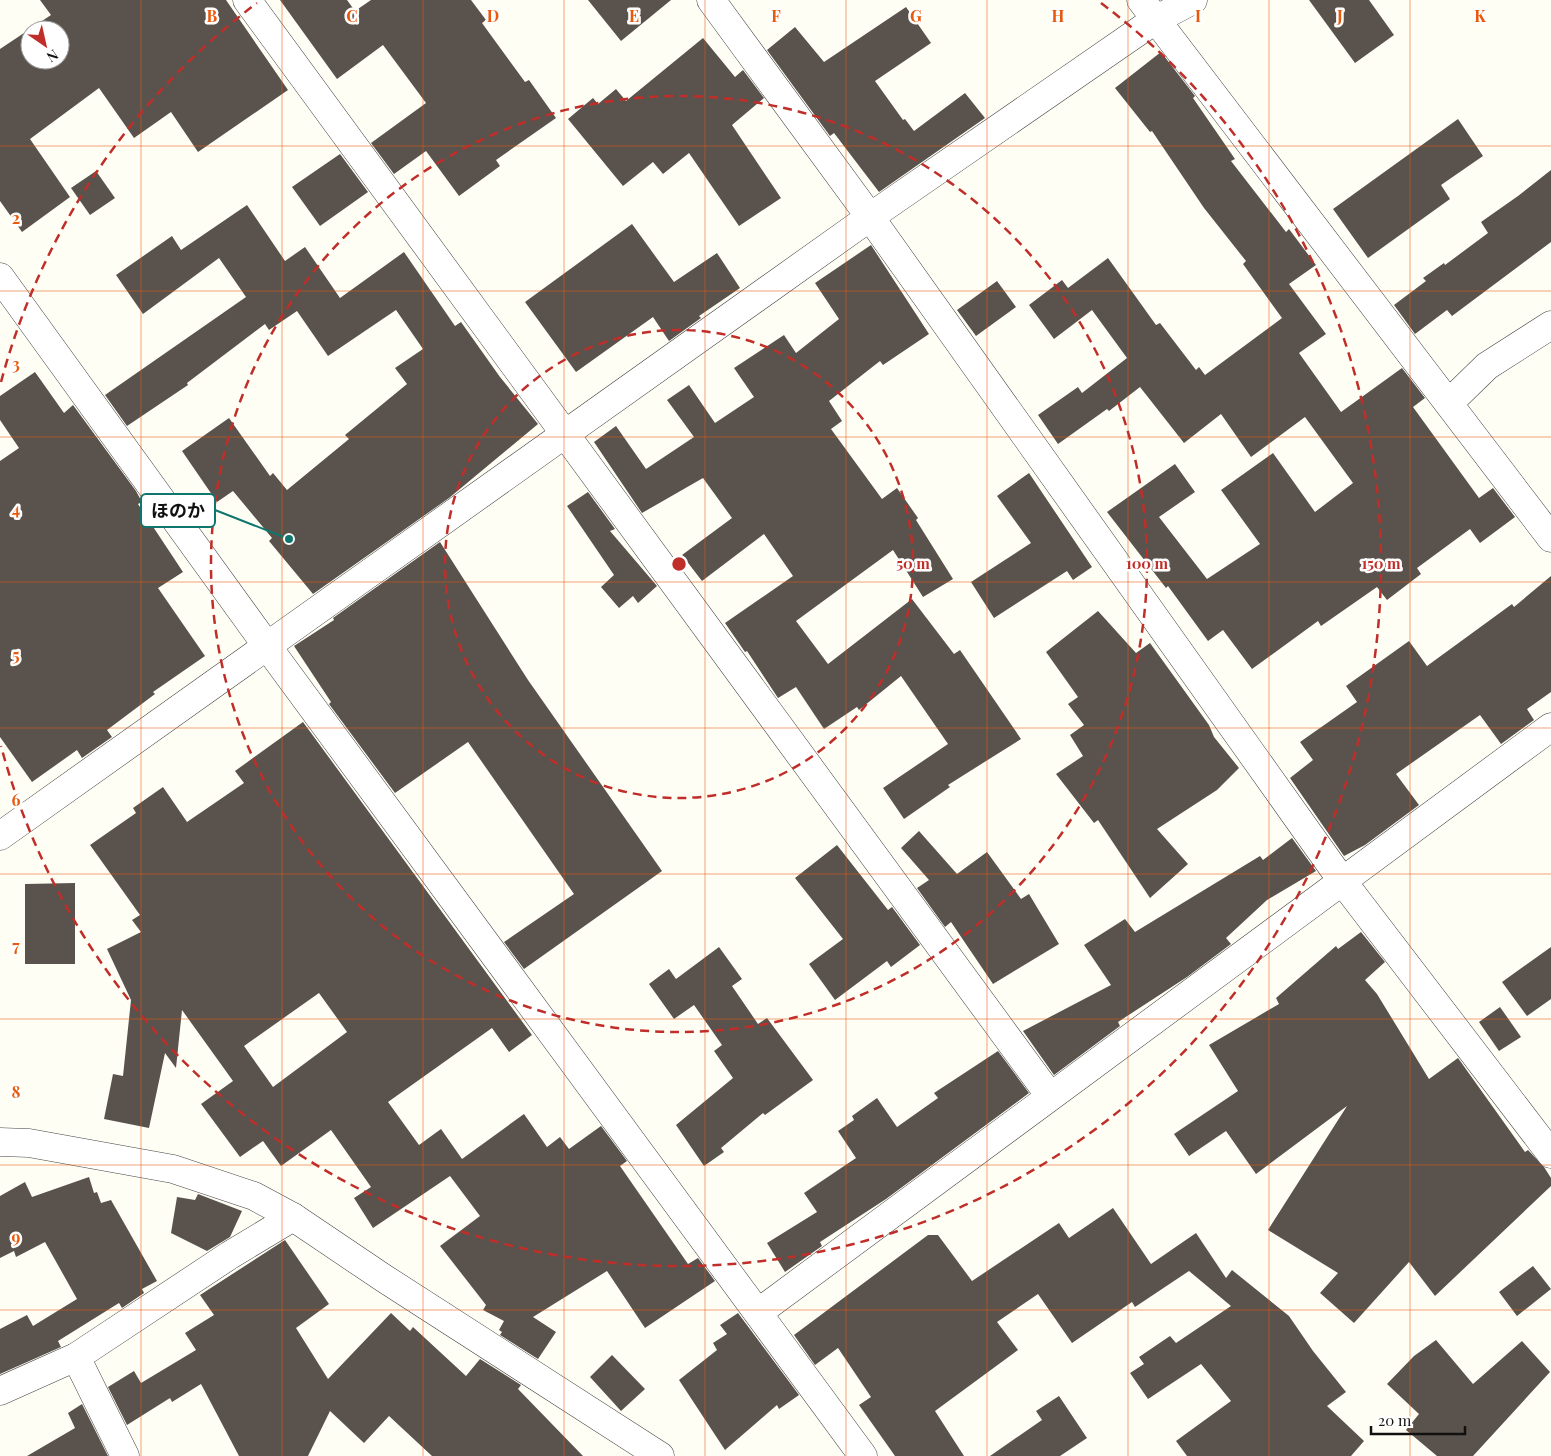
<svg xmlns="http://www.w3.org/2000/svg" width="1551" height="1456" viewBox="0 0 1551 1456" font-family="'Playfair Display','Noto Sans JP',serif">
<rect width="100%" height="100%" fill="#fffef5"/>
<g fill="#5a534d" fill-rule="evenodd">
<path d="M40,0H226L288,90L198,152L171,112L134,138L99,88L30,139L70,197L22,232L0,201V49L51,15ZM30,30H60V60H30Z"/>
<path d="M280,0H347L355,11L371,0H471L486,20L482,23L525,82L529,80L556,118L496,160L500,166L459,196L426,151L394,174L371,143L426,103L383,45L337,79Z"/>
<path d="M588,0H671L621,41Z"/>
<path d="M1309,0H1369L1394,35L1355,63Z"/>
<path d="M906,7L931,43L875,81L903,120L905,119L914,131L965,93L985,118L879,192L834,133L830,136L767,50L795,27L824,62Z"/>
<path d="M703,38L735,77L743,70L764,98L732,125L781,198L739,226L689,153L663,174L653,162L623,186L568,119L593,98L598,104L616,89L626,101Z"/>
<path d="M1161,52L1195,96L1193,98L1235,159L1231,161L1286,232L1289,229L1316,265L1289,284L1326,334L1299,353L1341,412L1402,368L1425,398L1413,407L1479,498L1493,488L1515,517L1480,543L1470,529L1417,568L1421,574L1387,600L1377,587L1321,626L1318,621L1252,669L1223,630L1208,641L1168,586L1166,588L1107,512L1175,464L1195,492L1159,517L1207,579L1260,544L1221,490L1273,453L1315,512L1353,483L1305,417L1251,457L1221,414L1184,443L1140,387L1109,411L1107,409L1058,444L1038,415L1078,387L1082,393L1127,358L1092,310L1054,339L1029,305L1062,280L1068,288L1108,258L1156,325L1160,323L1196,370L1199,367L1205,375L1282,318L1243,264L1246,261L1204,208L1152,131L1150,132L1115,88Z"/>
<path d="M1458,119L1483,156L1441,185L1450,199L1368,258L1333,209Z"/>
<path d="M340,154L368,192L320,226L292,187Z"/>
<path d="M1551,170V242L1452,316L1447,310L1415,334L1394,305L1426,281L1423,278L1444,263L1445,265L1488,233L1481,222L1518,196Z"/>
<path d="M96,171L115,198L90,215L71,188Z"/>
<path d="M247,205L285,261L305,247L340,298L404,252L455,326L461,322L500,377L538,424L449,498L313,594L269,541L272,538L233,491L217,502L182,451L229,418L270,476L273,473L287,490L349,439L345,435L407,384L395,368L423,349L396,310L328,356L297,311L269,330L265,324L187,383L188,385L127,426L105,395L246,297L219,258L143,314L116,275L172,236L181,250Z"/>
<path d="M632,224L674,282L717,253L740,288L699,316L701,318L669,341L653,317L576,372L525,302Z"/>
<path d="M871,245L929,334L883,365L880,361L829,401L842,421L831,429L882,499L897,488L918,518L916,520L953,579L923,597L893,550L796,621L828,664L912,599L954,654L960,650L1021,739L948,785L950,787L904,819L883,788L948,744L901,676L859,710L857,707L824,729L796,687L778,698L747,651L745,652L725,623L793,576L764,534L702,581L682,555L732,518L703,478L642,513L594,442L616,426L646,469L694,437L667,400L689,385L715,423L754,397L734,368L784,335L796,353L839,319L815,283Z"/>
<path d="M997,281L1016,307L976,336L957,310Z"/>
<path d="M35,372L64,413L73,405L136,491L142,502L138,504L183,572L158,588L205,656L153,692L155,694L107,730L112,737L82,758L77,750L32,782L0,737V461L19,448L0,420V396Z"/>
<path d="M1029,473L1092,567L1073,580L1067,571L994,618L971,582L1031,543L997,496Z"/>
<path d="M588,492L615,529L610,531L657,586L638,603L633,596L619,608L601,587L614,575L567,506Z"/>
<path d="M440,542L528,680L662,871L524,969L504,942L574,894L468,742L395,793L329,704L331,702L294,646L334,620L333,618Z"/>
<path d="M1551,576V692L1527,709L1534,720L1501,744L1480,715L1396,774L1419,805L1365,845L1344,856L1290,778L1313,760L1300,742L1357,702L1346,686L1409,641L1427,666L1512,604L1514,607Z"/>
<path d="M1098,611L1136,653L1150,643L1209,725L1214,737L1239,768L1217,790L1157,829L1188,864L1150,898L1098,820L1094,823L1056,774L1083,756L1070,735L1084,725L1068,704L1078,697L1046,652Z"/>
<path d="M303,722L532,1035L509,1052L492,1028L388,1102L419,1145L441,1129L462,1159L524,1114L547,1147L560,1137L569,1149L601,1126L627,1161L620,1166L688,1264L698,1258L715,1281L645,1328L607,1271L533,1317L556,1332L538,1359L500,1335L502,1332L499,1330L504,1321L483,1310L486,1305L440,1246L480,1216L450,1176L373,1228L354,1198L371,1187L331,1130L281,1166L263,1141L240,1157L201,1104L233,1081L182,1010L176,1068L165,1053L149,1128L104,1119L113,1074L123,1076L131,1000L107,949L141,932L132,920L140,915L90,845L136,813L133,808L163,787L187,822L244,783L235,771ZM319,993L347,1032L273,1087L244,1046Z"/>
<path d="M919,831L957,874L987,852L1021,899L1029,894L1059,944L993,984L951,922L945,927L917,888L929,880L901,848Z"/>
<path d="M1292,838L1316,871L1267,900L1226,938L1231,944L1187,977L1118,1022L1120,1026L1054,1075L1023,1031L1111,985L1084,945L1125,919L1135,932L1260,856L1263,860Z"/>
<path d="M837,845L888,910L892,907L920,945L891,967L887,961L835,1000L809,964L843,939L795,878Z"/>
<path d="M75,883V964H25V884Z"/>
<path d="M1361,932L1385,962L1365,980L1377,994L1429,1079L1458,1058L1525,1152L1528,1150L1544,1167L1551,1178V1186L1435,1296L1409,1262L1354,1323L1320,1293L1338,1273L1268,1230L1347,1106L1256,1174L1226,1131L1189,1156L1174,1134L1238,1091L1209,1045L1279,1004L1276,998L1336,946L1338,949Z"/>
<path d="M719,947L742,979L732,986L758,1024L767,1018L813,1080L765,1115L763,1113L721,1148L724,1152L704,1166L676,1125L733,1078L714,1051L722,1045L694,1005L674,1019L649,984L669,969L676,979Z"/>
<path d="M1551,947V999L1527,1016L1502,982Z"/>
<path d="M1500,1007L1521,1037L1499,1051L1479,1022Z"/>
<path d="M998,1051L1029,1093L886,1199L820,1242L822,1246L785,1272L767,1243L817,1212L804,1193L856,1158L838,1131L854,1120L852,1116L877,1098L897,1127L938,1098L934,1093Z"/>
<path d="M89,1177L94,1193L97,1192L101,1203L111,1200L157,1281L142,1289L144,1293L122,1308L119,1303L58,1341L61,1347L0,1374V1329L27,1315L33,1326L77,1299L45,1242L16,1257L14,1251L0,1258V1196L25,1182L32,1197Z"/>
<path d="M198,1194L242,1211L230,1237L207,1251L171,1233L177,1197L195,1200Z"/>
<path d="M1113,1208L1151,1264L1196,1233L1226,1278L1232,1270L1289,1316L1313,1351L1346,1392L1327,1406L1364,1441L1351,1456H1187L1176,1441L1231,1401L1201,1364L1148,1399L1130,1373L1144,1364L1139,1357L1170,1336L1176,1343L1231,1306L1189,1271L1135,1307L1132,1302L1072,1343L1038,1294L997,1322L1018,1350L935,1411L964,1456H895L859,1405L871,1397L838,1348L815,1365L794,1335L928,1235H938L972,1281L1059,1223L1069,1238Z"/>
<path d="M285,1240L329,1304L296,1328L328,1379L391,1313L410,1331L413,1327L466,1376L480,1359L521,1385L518,1389L583,1456H432L389,1416L364,1443L330,1411L308,1456H239L201,1384L172,1402L170,1398L127,1425L108,1387L134,1371L141,1383L196,1350L185,1333L214,1315L200,1295Z"/>
<path d="M1533,1266L1551,1289L1517,1316L1499,1292Z"/>
<path d="M738,1313L799,1395L779,1409L777,1405L725,1450L679,1380L717,1350L713,1343L727,1334L720,1325Z"/>
<path d="M1436,1340L1473,1384L1522,1341L1550,1372L1473,1456H1437L1406,1430L1419,1414L1387,1384L1414,1356Z"/>
<path d="M612,1355L645,1389L621,1411L590,1377Z"/>
<path d="M1059,1396L1087,1438L1060,1456H990L1042,1420L1036,1411Z"/>
<path d="M82,1404L108,1456H27L75,1428L68,1413Z"/>
</g>
<g fill="none" stroke-linecap="round" stroke-linejoin="round">
<g stroke="#444" stroke-width="29">
<g id="minor">
<path d="M247,0L1050,1096"/>
<path d="M711,0L870,217L1343,882L1551,1154"/>
<path d="M1141,0L1551,538"/>
<path d="M0,277L267,646L863,1456"/>
<path d="M1449,403L1487,366L1551,325"/>
<path d="M0,836L870,217L1155,20L1193,0"/>
<path d="M759,1312L1551,727"/>
<path d="M76,1357L125,1456"/>
<path d="M0,1391L76,1357L230,1255L293,1217"/>
</g>
</g>
<g stroke="#444" stroke-width="29">
<path id="tertiary" d="M0,1142L29,1143L173,1169L254,1196L293,1217L385,1279L660,1456"/>
</g>
<use href="#minor" stroke="#fff" stroke-width="28"/>
<use href="#tertiary" stroke="#fff" stroke-width="28"/>
</g>
<path fill="none" stroke="#e8590c" stroke-width="1" stroke-opacity="0.55" d="M141,0V1456M282,0V1456M423,0V1456M564,0V1456M705,0V1456M846,0V1456M987,0V1456M1128,0V1456M1269,0V1456M1410,0V1456M0,146H1551M0,291H1551M0,437H1551M0,582H1551M0,728H1551M0,874H1551M0,1019H1551M0,1165H1551M0,1310H1551"/>
<g fill="none" stroke="#c02e29" stroke-width="2.5" stroke-dasharray="9 6">
<circle cx="679" cy="564" r="234"/>
<circle cx="679" cy="564" r="468"/>
<path d="M1 382A702 702 0 0 1 257 3M1101 3A702 702 0 1 1 1 746"/>
</g>
<g font-size="16" text-anchor="middle" font-weight="bold" fill="#e8590c" stroke="#fff" stroke-width="5" stroke-linejoin="round" paint-order="stroke">
<text x="212" y="22">B</text>
<text x="352" y="22">C</text>
<text x="493" y="22">D</text>
<text x="634" y="22">E</text>
<text x="776" y="22">F</text>
<text x="916" y="22">G</text>
<text x="1058" y="22">H</text>
<text x="1198" y="22">I</text>
<text x="1340" y="22">J</text>
<text x="1480" y="22">K</text>
<text x="16" y="224">2</text>
<text x="16" y="370">3</text>
<text x="16" y="515">4</text>
<text x="16" y="661">5</text>
<text x="16" y="806">6</text>
<text x="16" y="952">7</text>
<text x="16" y="1098">8</text>
<text x="16" y="1243">9</text>
</g>
<circle cx="679" cy="564" r="8" fill="#c02e29" stroke="#fff" stroke-width="2.5"/>
<g font-size="15" text-anchor="middle" font-weight="bold" fill="#c02e29" stroke="#fff" stroke-width="5" stroke-linejoin="round" paint-order="stroke">
<text x="913" y="569">50 m</text>
<text x="1147" y="569">100 m</text>
<text x="1381" y="569">150 m</text>
</g>
<path fill="none" stroke="#0f766e" stroke-width="2" d="M289 539L215 510"/>
<circle fill="#0f766e" stroke="#fff" stroke-width="2" cx="289" cy="539" r="5"/>
<rect fill="#fff" stroke="#0f766e" stroke-width="2" x="141" y="494" width="74" height="33" rx="5"/>
<g font-size="18" text-anchor="middle" font-weight="bold" fill="#111">
<text x="178" y="517">ほのか</text>
</g>
<g transform="translate(45 45) rotate(146)"><circle r="24" fill="#ffffff" stroke="#a0a0a0"/>
<path d="M0-4L9 19L0 12L-9 19Z" fill="#c02e29"/>
<text y="-8" font-size="14" font-weight="bold" text-anchor="middle" fill="#111111">N</text>
</g>
<path d="M1371 1426v8h94v-8" fill="none" stroke="#111111" stroke-width="2.5"/>
<text x="1378" y="1426" font-size="15" fill="#111111" stroke="#ffffff" stroke-width="4" paint-order="stroke">20 m</text>
</svg>
